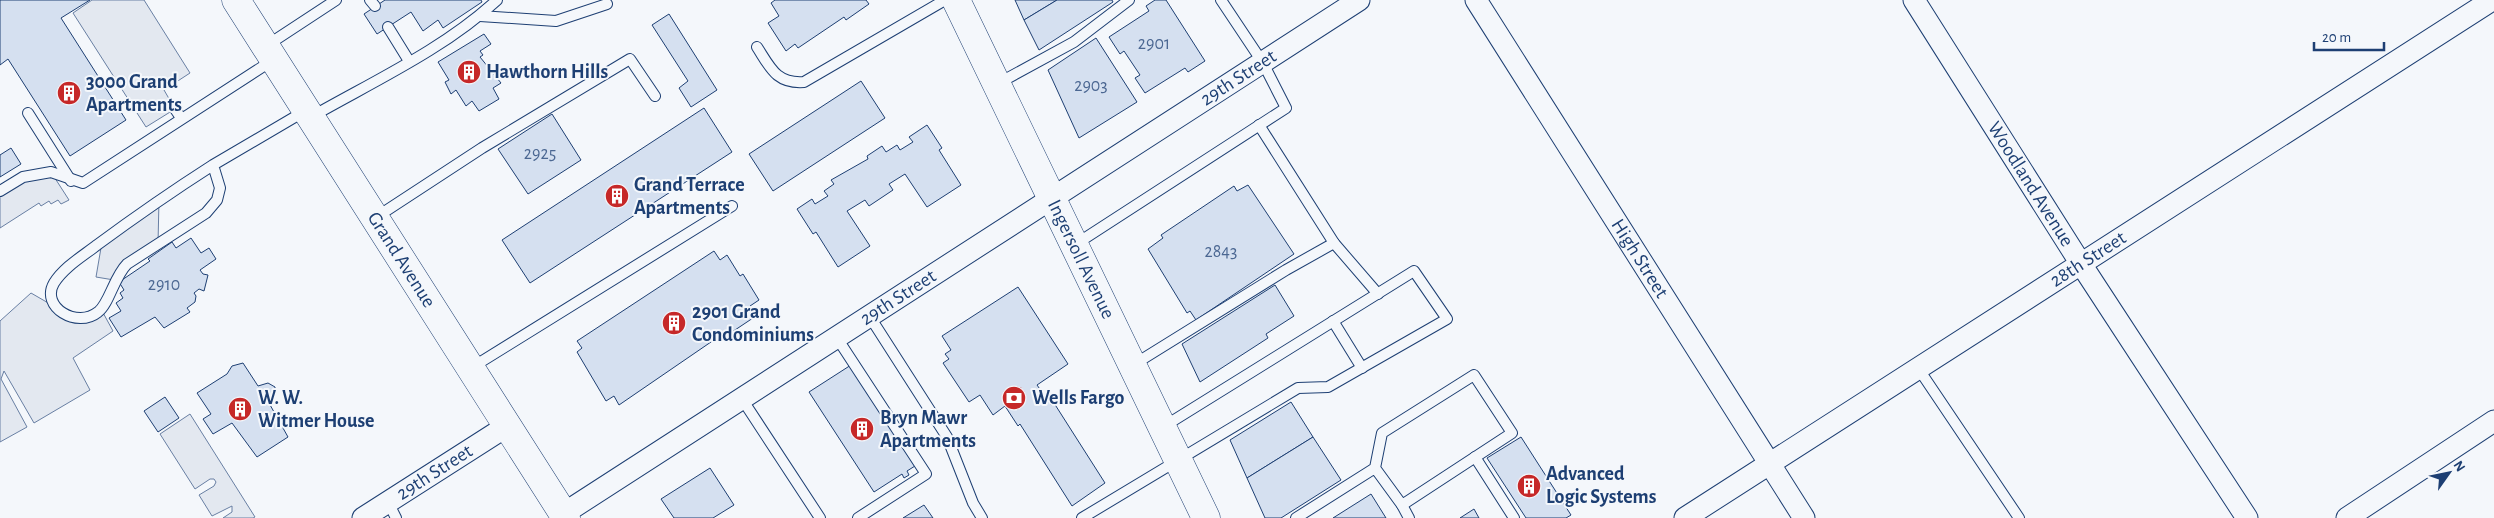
<svg xmlns="http://www.w3.org/2000/svg" width="2494" height="518" viewBox="0 0 2494 518" font-family="'Alegreya Sans',sans-serif">
<rect width="100%" height="100%" fill="#f4f7fb"/>
<g fill="#e3e8f0" stroke="#687fa3">
<path d="M92,0H144L190,73L164,90L175,109L146,127L73,13Z"/>
<path d="M51,172L69,200L61,204L58,200L51,204L49,201L41,206L39,203L0,228V191L23,177Z"/>
<path d="M159,200L158,244L114,280L96,277L102,242Z"/>
<path d="M31,293L76,319L101,309L113,331L73,358L90,390L34,423L4,371L1,379L27,427L0,442V321Z"/>
<path d="M190,414L255,517L253,518H223L232,512V506L212,516L199,495L214,486L216,482L214,479H210L195,489L160,434Z"/>
</g>
<g fill="#d5e0f0" stroke="#1d3f73">
<path d="M0,0H90L61,18L126,120L70,156L8,59L0,65Z"/>
<path d="M385,0H481L482,2L443,28L438,20L423,31L411,12L377,34L364,14Z"/>
<path d="M775,0H866L869,4L846,20L844,17L798,48L795,44L786,51L768,23L779,16L771,3Z"/>
<path d="M1015,0H1057L1024,20Z"/>
<path d="M1057,0H1112L1113,2L1039,50L1024,20Z"/>
<path d="M1155,0H1166L1205,61L1188,72L1185,68L1145,93L1135,78L1140,75L1124,51L1120,54L1109,37L1149,11L1146,6Z"/>
<path d="M669,14L717,90L691,107L679,88L688,81L652,25Z"/>
<path d="M484,34L491,44L480,51L483,55L480,57L501,83L493,88L499,99L479,111L472,101L466,106L456,90L451,94L445,82L449,80L438,62Z"/>
<path d="M1096,38L1137,102L1079,138L1048,70Z"/>
<path d="M861,81L885,118L773,191L749,154Z"/>
<path d="M704,108L732,152L530,283L502,240Z"/>
<path d="M552,114L581,160L528,194L498,149Z"/>
<path d="M927,125L942,148L939,150L961,185L927,207L905,174L889,184L893,190L869,206L865,200L847,211L870,246L838,267L816,232L813,234L797,209L812,199L815,204L828,196L824,191L834,184L831,180L868,159L867,156L882,146L886,152L897,145L900,150L913,142L909,137Z"/>
<path d="M11,148L21,164L0,177V155Z"/>
<path d="M1248,185L1294,254L1196,320L1190,311L1187,313L1148,249L1163,238L1161,235L1234,186L1237,191Z"/>
<path d="M191,238L201,253L209,248L216,259L200,270L203,274L208,275L204,291L199,289L194,293L196,296L195,302L187,308L190,312L164,328L155,317L121,337L109,318L121,311L116,303L123,298L120,293L124,290L119,282L150,261L148,259L172,242L176,248Z"/>
<path d="M714,251L720,260L727,255L740,276L743,274L759,300L750,306L756,316L729,334L727,331L619,405L614,396L606,401L577,352L582,348L577,341Z"/>
<path d="M1275,285L1294,316L1266,334L1268,338L1200,382L1182,344Z"/>
<path d="M1018,287L1068,364L1037,385L1051,405L1054,403L1105,483L1072,506L1020,424L1018,426L1005,406L993,415L980,395L969,402L943,363L949,359L945,354L951,350L942,336Z"/>
<path d="M243,363L258,386L268,383L275,387V395L269,403L288,437L257,457L232,423L213,434L203,419L211,414L197,393L227,374L232,366Z"/>
<path d="M851,365L915,466L907,471L909,475L904,478L902,474L874,492L809,392Z"/>
<path d="M165,397L179,418L158,432L144,411Z"/>
<path d="M1291,402L1313,437L1247,478L1230,440Z"/>
<path d="M1313,437L1341,480L1281,518H1265L1247,478Z"/>
<path d="M1521,437L1571,515L1566,518H1526L1487,458Z"/>
<path d="M710,468L734,505L713,518H674L661,499Z"/>
<path d="M1371,494L1386,518H1333Z"/>
<path d="M924,505L933,518H903Z"/>
<path d="M1474,509L1479,518H1460Z"/>
</g>
<g fill="none" stroke-linecap="round" stroke-linejoin="round">
<g stroke="#1d3f73" stroke-width="12">
<g id="service">
<path d="M370,0L375,6"/>
<path d="M480,16L556,21L607,4"/>
<path d="M388,27L409,61"/>
<path d="M266,46L336,0"/>
<path d="M757,47C770,67 776,84 804,82L945,0"/>
<path d="M997,84L1074,42L1129,0"/>
<path d="M175,109L181,118"/>
<path d="M28,113L71,181"/>
<path d="M311,117C374,81 444,49 497,0"/>
<path d="M213,165C174,190 135,217 97,245C83,256 64,267 54,283C40,307 77,329 98,312C109,304 114,277 127,264L206,213L217,200L220,188L213,165L305,111"/>
<path d="M0,191L23,177L51,172L83,183L273,60"/>
<path d="M375,218L482,148L630,59L655,96"/>
<path d="M1334,243L1378,294"/>
<path d="M1076,244L1286,108L1263,63L1221,0"/>
<path d="M870,317L947,437L973,503L982,518"/>
<path d="M1333,321L1362,368"/>
<path d="M837,338L926,474L858,518"/>
<path d="M1133,365L1286,270L1334,243L1259,125"/>
<path d="M471,368L732,206"/>
<path d="M1918,368L2019,518"/>
<path d="M742,399L820,518"/>
<path d="M1475,457L1514,518"/>
<path d="M388,502L396,518"/>
<path d="M1402,505L1409,518"/>
<path d="M1082,518L1298,388L1328,387L1447,319L1414,271L1163,427"/>
<path d="M1296,518L1375,468L1382,433L1474,375L1512,433L1402,505L1375,468"/>
</g>
</g>
<g stroke="#1d3f73" stroke-width="23">
<g id="minor">
<path id="s1" d="M1476,0L1804,518"/>
<path id="s2" d="M1914,0L2081,264L2247,518"/>
<path id="s3" d="M563,514L1359,0"/>
<path id="s4" d="M363,518L507,426"/>
<path id="s5" d="M1685,518L2492,0"/>
<path d="M2347,518L2494,421"/>
</g>
</g>
<g stroke="#1d3f73" stroke-width="29">
<g id="secondary">
<path id="s6" d="M236,0L566,518"/>
<path id="s7" d="M956,0L1206,518"/>
</g>
</g>
<use href="#service" stroke="#f4f7fb" stroke-width="10"/>
<use href="#minor" stroke="#f4f7fb" stroke-width="21"/>
<use href="#secondary" stroke="#f4f7fb" stroke-width="28"/>
</g>
<defs>
<g id="building-disc" transform="scale(1.25)"><circle r="9.5" fill="#c62828" stroke="#f4f7fb"/><path d="M-4-6H4V6H1V3H-1V6H-4ZM-2.5-4.3h1.7v1.8h-1.7ZM.8-4.3h1.7v1.8H.8ZM-2.5-1h1.7V.8h-1.7ZM.8-1h1.7V.8H.8Z" fill="#fff"/></g>
<g id="bank-disc" transform="scale(1.25)"><circle r="9.5" fill="#c62828" stroke="#f4f7fb"/><path d="M-6-4H6V4H-6ZM0-2.3a2.3 2.3 0 1 0 0 4.6a2.3 2.3 0 1 0 0-4.6Z" fill="#fff"/></g>
</defs>
<g fill-rule="evenodd">
<use href="#building-disc" x="469" y="72"/>
<use href="#building-disc" x="69" y="93"/>
<use href="#building-disc" x="617" y="196"/>
<use href="#building-disc" x="674" y="323"/>
<use href="#bank-disc" x="1014" y="398"/>
<use href="#building-disc" x="240" y="409"/>
<use href="#building-disc" x="862" y="429"/>
<use href="#building-disc" x="1529" y="486"/>
</g>
<g text-anchor="middle" dominant-baseline="central" stroke-width="4" stroke-linejoin="round" paint-order="stroke">
<g font-size="18" fill="#4b6792">
<text x="1154" y="44">2901</text>
<text x="1091" y="86">2903</text>
<text x="540" y="154">2925</text>
<text x="1221" y="252">2843</text>
<text x="164" y="285">2910</text>
</g>
<g font-size="20" font-weight="bold" fill="#1d3f73" stroke="#f4f7fb" text-anchor="start">
<text x="486" y="72">Hawthorn Hills</text>
<text x="86" y="82">3000 Grand<tspan x="86" dy="23">Apartments</tspan></text>
<text x="634" y="185">Grand Terrace<tspan x="634" dy="23">Apartments</tspan></text>
<text x="692" y="312">2901 Grand<tspan x="692" dy="23">Condominiums</tspan></text>
<text x="258" y="398">W. W.<tspan x="258" dy="23">Witmer House</tspan></text>
<text x="1032" y="398">Wells Fargo</text>
<text x="880" y="418">Bryn Mawr<tspan x="880" dy="23">Apartments</tspan></text>
<text x="1546" y="474">Advanced<tspan x="1546" dy="23">Logic Systems</tspan></text>
</g>
<g font-size="20" fill="#1d3f73" stroke="#f4f7fb">
<text stroke="none"><textPath href="#s3" startOffset="804">29th Street</textPath></text>
<text stroke="none"><textPath href="#s2" startOffset="218">Woodland Avenue</textPath></text>
<text stroke="none"><textPath href="#s6" startOffset="308">Grand Avenue</textPath></text>
<text stroke="none"><textPath href="#s7" startOffset="288">Ingersoll Avenue</textPath></text>
<text stroke="none"><textPath href="#s1" startOffset="306">High Street</textPath></text>
<text stroke="none"><textPath href="#s5" startOffset="479">28th Street</textPath></text>
<text stroke="none"><textPath href="#s3" startOffset="399">29th Street</textPath></text>
<text stroke="none"><textPath href="#s4" startOffset="85">29th Street</textPath></text>
</g>
</g>
<g transform="translate(2449 473) rotate(57)" stroke="#f4f7fb" stroke-width="4" paint-order="stroke">
<path d="M0-4L9 19L0 12L-9 19Z" fill="#1d3f73"/>
<text y="-8" font-size="14" font-weight="bold" text-anchor="middle" fill="#1d3f73">N</text>
</g>
<path d="M2314 42v8h70v-8" fill="none" stroke="#1d3f73" stroke-width="2.5"/>
<text x="2322" y="42" font-size="15" fill="#1d3f73" stroke="#f4f7fb" stroke-width="4" paint-order="stroke">20 m</text>
</svg>
